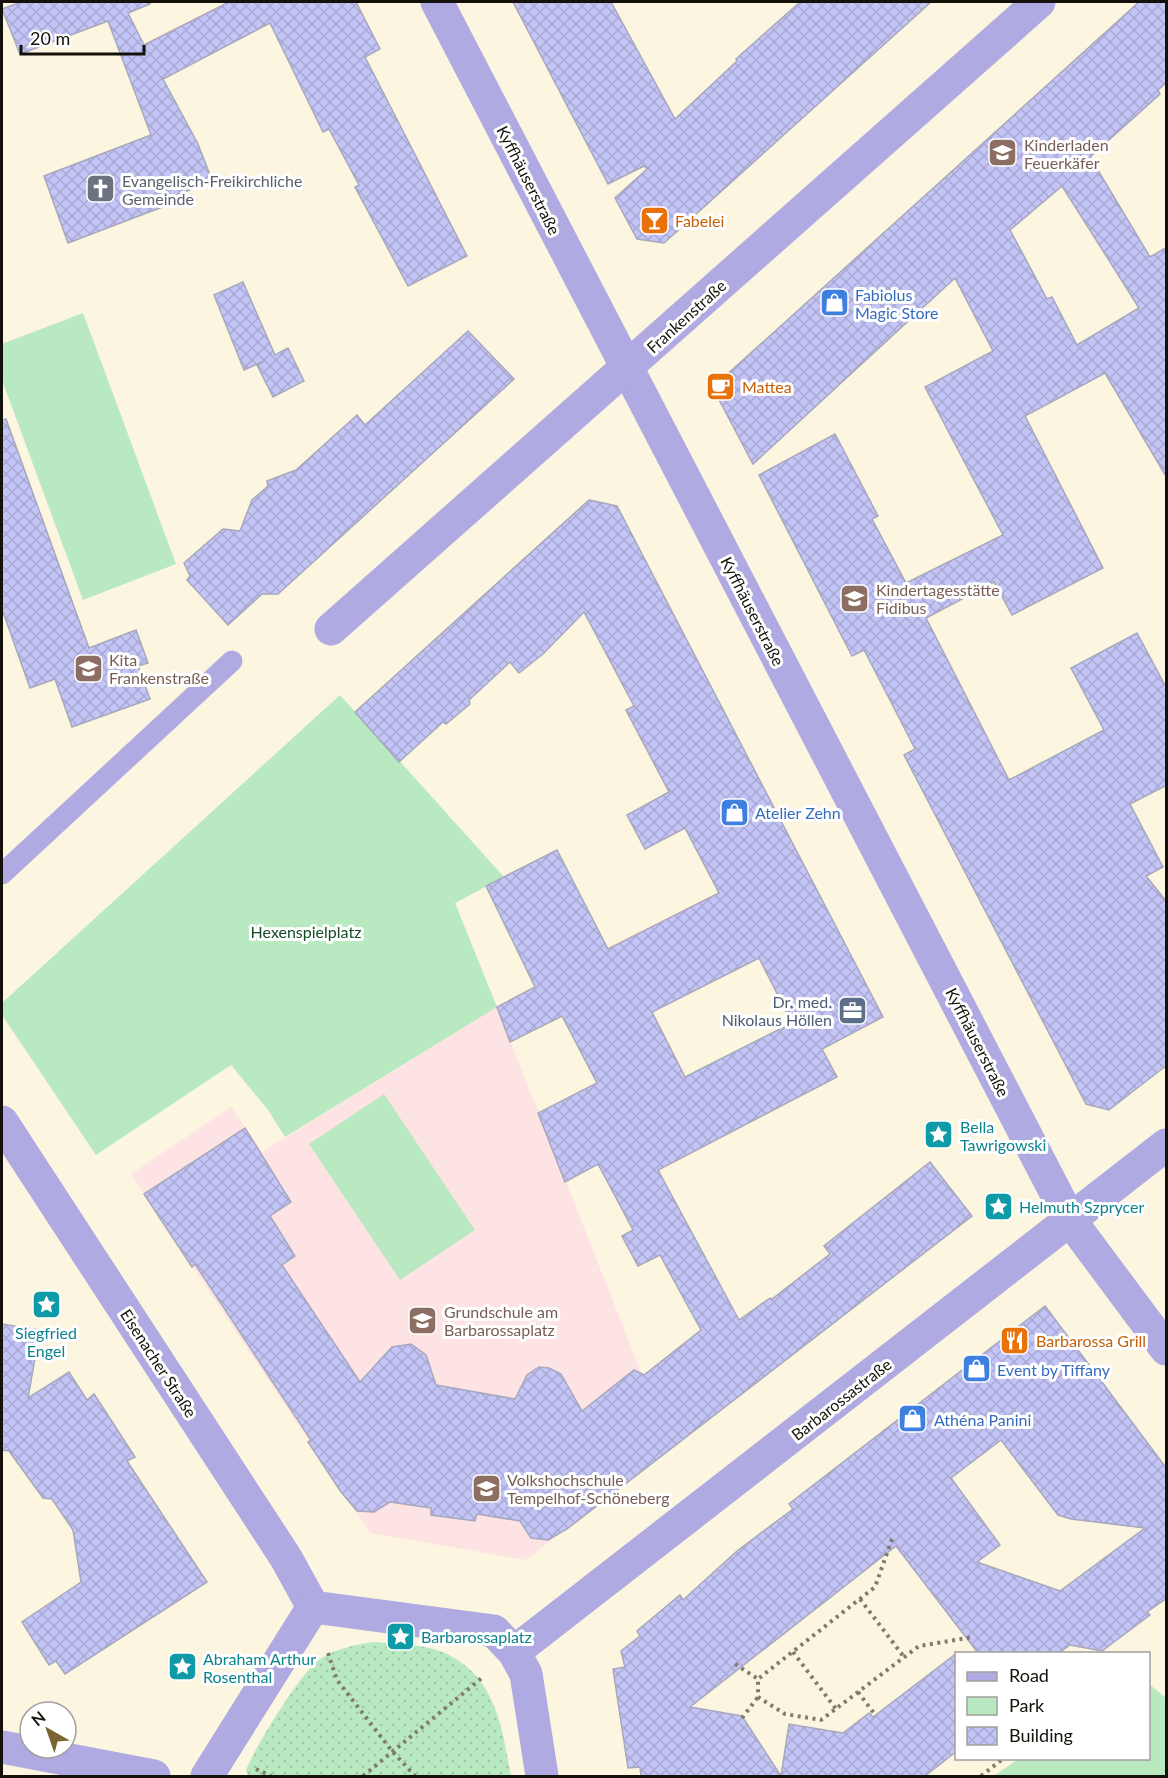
<svg xmlns="http://www.w3.org/2000/svg" width="1168" height="1778" font-family="Lato,sans-serif">
  <style>
    .education { fill: #fee3e4 }
    .grass { fill: url(#grass-dots) }
    .park { fill: #b9e9c1 }
    .building { fill: url(#building-cross-hatch); stroke: #a7a8bc; stroke-width: 1.5; fill-rule: evenodd }
    .lines { fill: none; stroke-linecap: round; stroke-linejoin: round }
    .path { stroke: #807b6d; stroke-width: 4; stroke-dasharray: 3 4.5; stroke-linecap: butt }
    .lane { stroke: #afaae2; stroke-width: 21 }
    .street { stroke: #afaae2; stroke-width: 33 }
    .labels { text-anchor: middle; dominant-baseline: central; stroke-width: 6; stroke-linejoin: round; paint-order: stroke }
    .education-label { font-size: 16px; fill: #785e54; stroke: #fff; text-anchor: start }
    .worship-label { font-size: 16px; fill: #5b616d; stroke: #fff; text-anchor: start }
    .street-label { font-size: 16px; fill: #14110a; stroke: #fff }
    .food-label { font-size: 16px; fill: #c56008; stroke: #fff; text-anchor: start }
    .shop-label { font-size: 16px; fill: #366cbe; stroke: #fff; text-anchor: start }
    .park-label { font-size: 16px; fill: #154c25; stroke: #fff }
    .service-label { font-size: 16px; fill: #4e5e75; stroke: #fff; text-anchor: end }
    .culture-label { font-size: 16px; fill: #0d838f; stroke: #fff; text-anchor: start }
  </style>
  <defs>
    <pattern id="grass-dots" width="8" height="8" patternUnits="userSpaceOnUse" patternTransform="scale(1.5)"><rect width="8" height="8" fill="#b9e9c1"/><path d="M2 2h.1M6 6h.1" fill="none" stroke="#9ec7a4" stroke-width="1.8" stroke-linecap="round"/></pattern>
    <pattern id="building-cross-hatch" width="8" height="8" patternUnits="userSpaceOnUse" patternTransform="scale(1.5)"><rect width="8" height="8" fill="#c4c5f7"/><path d="M0 0l8 8M0 8l8-8" fill="none" stroke="#a8a8d2"/></pattern>
  </defs>
  <rect width="100%" height="100%" fill="#fcf5df"/>
  <!-- education -->
  <polygon class="education" points="497,1007 671,1448 526,1560 370,1533 131,1174 231,1107 262,1152"/>
  <!-- grass -->
  <path class="grass" d="M377 1642C399 1645 429 1644 449 1655 497 1680 502 1729 511 1776H248L246 1770C256 1746 300 1673 320 1659 336 1649 358 1643 377 1642Z"/>
  <!-- park -->
  <g class="park">
    <polygon points="83,313 176,564 83,600 2,380 2,344"/>
    <polygon points="340,695 504,877 455,903 497,1007 285,1137 268,1110 231,1065 96,1155 2,1015 2,1003"/>
    <polygon points="384,1094 475,1230 400,1280 309,1144"/>
    <polygon points="1149,1684 1166,1698 1166,1776 994,1776 1018,1759 1148,1758"/>
  </g>
  <!-- building -->
  <g class="building">
    <polygon points="21,2 150,2 150,4 128,13 144,45 229,2 356,2 380,49 365,57 467,256 408,286 355,187 359,185 329,129 323,132 270,23 163,79 198,144 212,180 176,196 178,201 68,243 44,176 151,135 108,21 20,54 2,9"/>
    <polygon points="513,2 611,2 675,119 737,61 736,59 800,2 931,2 664,243 637,239 615,198 647,169 644,166 608,184"/>
    <path d="M1139 2H1167V82L1158 90 1160 94 1090 157 1150 257 1167 247V478L1105 373 1025 416 1103 568 1012 615 994 582 926 618 1009 780 1104 730 1071 668 1137 633 1167 689V785L1130 804 1163 867 1146 876 1167 902V1065L1109 1110 1086 1104 904 755 915 749 893 706 864 650 852 656 759 475 835 434 878 516 872 519 906 583 1003 535 925 387 993 351 955 278 753 464 717 396 721 380ZM1062 186 1139 308 1077 345 1052 297 1047 299 1010 230Z"/>
    <polygon points="243,282 275,355 288,348 304,381 273,397 257,365 264,361 244,370 214,295"/>
    <polygon points="468,331 514,379 278,594 262,594 228,625 187,580 190,576 184,563 223,529 240,531 252,500 268,486 267,481 296,470 357,415 365,425"/>
    <polygon points="6,419 89,648 136,630 148,663 138,666 150,699 72,727 55,679 30,688 2,609 2,420"/>
    <path d="M589 500 617 506 883 1017 822 1049 837 1077 658 1170 739 1320 770 1298 772 1299 830 1254 824 1246 930 1162 972 1216 567 1529 548 1540 531 1538 520 1521 477 1514 475 1521 431 1515V1508L390 1502 374 1512 357 1511 341 1492 308 1442 311 1440 195 1264 192 1267 144 1194 245 1128 291 1202 270 1216 295 1256 282 1265 360 1382 392 1347 411 1344 426 1355 436 1385 515 1399 527 1375 539 1367 549 1368 561 1374 582 1411 634 1370 644 1375 701 1330 660 1255 638 1266 622 1236 633 1230 598 1164 565 1182 538 1113 597 1083 562 1016 510 1042 497 1007 535 987 486 886 557 850 608 949 719 893 685 828 645 849 627 815 669 792 626 710 634 706 584 612 543 654 519 673 510 662 469 700 470 704 446 724 443 722 399 762 355 712ZM759 958 792 1023 685 1077 652 1012Z"/>
    <path d="M1045 1306 1167 1469V1598L1147 1612 1150 1615 1102 1651 1070 1645 1059 1653H978L896 1546 690 1707 742 1716 781 1776 789 1724 843 1733 869 1713 873 1717 957 1653V1751L925 1776H641L640 1767 628 1768 613 1669 625 1667 621 1651 640 1636 637 1631 680 1595 683 1600 737 1551 793 1509 789 1504ZM1001 1440 1058 1515 1071 1519 1145 1528 1060 1591 977 1562 1000 1545 951 1478Z"/>
    <polygon points="2,1324 40,1330 28,1398 69,1372 87,1400 94,1394 135,1457 127,1461 207,1582 65,1674 56,1661 49,1665 22,1622 81,1582 73,1530 52,1499 43,1498 9,1451 2,1450"/>
  </g>
  <g class="lines">
    <!-- path -->
    <g class="path">
      <polyline points="892,1539 875,1587 758,1679 758,1697 785,1714 821,1720 919,1646 973,1637"/>
      <polyline points="860,1599 904,1657"/>
      <polyline points="793,1652 836,1709"/>
      <polyline points="328,1653 337,1680 392,1751 415,1776"/>
      <polyline points="735,1664 758,1679"/>
      <polyline points="858,1692 876,1716"/>
      <polyline points="742,1718 758,1697"/>
      <polyline points="256,1769 271,1776"/>
      <polyline points="363,1776 483,1677"/>
      <polyline points="981,1776 1004,1758"/>
    </g>
    <!-- lane -->
    <polyline class="lane" points="2,874 232,661"/>
    <!-- street -->
    <g class="street">
      <polyline points="437,2 1070,1220 1166,1349"/>
      <polyline points="331,629 1039,2"/>
      <polyline points="2,1122 286,1558 313,1607"/>
      <polyline points="313,1607 494,1631 514,1652 526,1674 542,1776"/>
      <polyline points="514,1652 1166,1145"/>
      <polyline points="2,1747 154,1776"/>
      <polyline points="207,1776 313,1607"/>
    </g>
  </g>
  <!-- icons -->
  <defs>
    <symbol id="school-square" viewBox="-11 -11 22 22"><rect x="-9" y="-9" width="18" height="18" rx="4" fill="#8d6e63" stroke="#fff"/><path d="M0-5L7-2L0 1L-7-2ZM-4 1L0 2.5L4 1V4Q0 6-4 4Z" fill="#fff"/></symbol>
    <symbol id="church-square" viewBox="-11 -11 22 22"><rect x="-9" y="-9" width="18" height="18" rx="4" fill="#6b7280" stroke="#fff"/><path d="M-1.2-6h2.4v3.5h3.3v2.4h-3.3V6h-2.4V-.1h-3.3v-2.4h3.3Z" fill="#fff"/></symbol>
    <symbol id="bar-square" viewBox="-11 -11 22 22"><rect x="-9" y="-9" width="18" height="18" rx="4" fill="#e8710a" stroke="#fff"/><path d="M-6-5H6L.8 .8V4.5H3.5V6h-7V4.5H-.8V.8Z" fill="#fff"/></symbol>
    <symbol id="shop-square" viewBox="-11 -11 22 22"><rect x="-9" y="-9" width="18" height="18" rx="4" fill="#3f7fe0" stroke="#fff"/><path d="M-5-2.5h2.3a2.7 3.5 0 0 1 5.4 0H5L5.5 6h-11ZM-1.5-2.5h3a1.5 2.3 0 0 0-3 0Z" fill="#fff"/></symbol>
    <symbol id="cafe-square" viewBox="-11 -11 22 22"><rect x="-9" y="-9" width="18" height="18" rx="4" fill="#e8710a" stroke="#fff"/><path d="M-5.5-4.5H6V0H3Q3 3.5 0 3.5H-2.5Q-5.5 3.5-5.5 0ZM3-3.2v2h1.7v-2ZM-6 4.5H4V6H-6Z" fill="#fff"/></symbol>
    <symbol id="office-square" viewBox="-11 -11 22 22"><rect x="-9" y="-9" width="18" height="18" rx="4" fill="#5c6f8a" stroke="#fff"/><path d="M-6-3h4V-5.5h4V-3h4V5H-6ZM-1-4.5V-3h2v-1.5ZM-6 0V1H6V0Z" fill="#fff"/></symbol>
    <symbol id="sight-square" viewBox="-11 -11 22 22"><rect x="-9" y="-9" width="18" height="18" rx="4" fill="#0f9aa8" stroke="#fff"/><path d="M0-6L1.8-2.2L6-1.7L2.9 1.2L3.7 5.4L0 3.3L-3.7 5.4L-2.9 1.2L-6-1.7L-1.8-2.2Z" fill="#fff"/></symbol>
    <symbol id="restaurant-square" viewBox="-11 -11 22 22"><rect x="-9" y="-9" width="18" height="18" rx="4" fill="#e8710a" stroke="#fff"/><path d="M-5-6h1v4h1v-4h1v4h1v-4h1v5L-1.5 .5V6h-2V.5L-5-1ZM5-6V6H3V1.5H1.5Q1.5-4 5-6Z" fill="#fff"/></symbol>
    <symbol id="university-square" viewBox="-11 -11 22 22"><rect x="-9" y="-9" width="18" height="18" rx="4" fill="#8d6e63" stroke="#fff"/><path d="M0-5L7-2L0 1L-7-2ZM-4 1L0 2.5L4 1V4Q0 6-4 4Z" fill="#fff"/></symbol>
  </defs>
  <g fill-rule="evenodd">
    <use href="#school-square" x="986" y="136" width="33" height="33"/>
    <use href="#church-square" x="84" y="172" width="33" height="33"/>
    <use href="#bar-square" x="638" y="204" width="33" height="33"/>
    <use href="#shop-square" x="818" y="286" width="33" height="33"/>
    <use href="#cafe-square" x="704" y="370" width="33" height="33"/>
    <use href="#school-square" x="838" y="582" width="33" height="33"/>
    <use href="#school-square" x="72" y="652" width="33" height="33"/>
    <use href="#shop-square" x="718" y="796" width="33" height="33"/>
    <use href="#office-square" x="836" y="994" width="33" height="33"/>
    <use href="#sight-square" x="922" y="1118" width="33" height="33"/>
    <use href="#sight-square" x="982" y="1190" width="33" height="33"/>
    <use href="#sight-square" x="30" y="1288" width="33" height="33"/>
    <use href="#school-square" x="406" y="1304" width="33" height="33"/>
    <use href="#restaurant-square" x="998" y="1324" width="33" height="33"/>
    <use href="#shop-square" x="960" y="1352" width="33" height="33"/>
    <use href="#shop-square" x="896" y="1402" width="33" height="33"/>
    <use href="#university-square" x="470" y="1472" width="33" height="33"/>
    <use href="#sight-square" x="384" y="1620" width="33" height="33"/>
    <use href="#sight-square" x="166" y="1650" width="33" height="33"/>
  </g>
  <g class="labels">
    <!-- education labels -->
    <g class="education-label">
      <text x="1024" y="144">Kinderladen<tspan x="1024" dy="18">Feuerkäfer</tspan></text>
      <text x="876" y="589">Kindertagesstätte<tspan x="876" dy="18">Fidibus</tspan></text>
      <text x="109" y="659">Kita<tspan x="109" dy="18">Frankenstraße</tspan></text>
      <text x="444" y="1311">Grundschule am<tspan x="444" dy="18">Barbarossaplatz</tspan></text>
      <text x="507" y="1479">Volkshochschule<tspan x="507" dy="18">Tempelhof-Schöneberg</tspan></text>
    </g>
    <!-- worship labels -->
    <g class="worship-label">
      <text x="122" y="180">Evangelisch-Freikirchliche<tspan x="122" dy="18">Gemeinde</tspan></text>
    </g>
    <!-- street labels -->
    <g class="street-label">
      <text transform="translate(529 180) rotate(63)">Kyffhäuserstraße</text>
      <text transform="translate(686 316) rotate(-42)">Frankenstraße</text>
      <text transform="translate(753 611) rotate(63)">Kyffhäuserstraße</text>
      <text transform="translate(978 1042) rotate(63)">Kyffhäuserstraße</text>
      <text transform="translate(159 1363) rotate(57)">Eisenacher Straße</text>
      <text transform="translate(841 1399) rotate(-38)">Barbarossastraße</text>
    </g>
    <!-- food labels -->
    <g class="food-label">
      <text x="675" y="220">Fabelei</text>
      <text x="742" y="386">Mattea</text>
      <text x="1036" y="1340">Barbarossa Grill</text>
    </g>
    <!-- shop labels -->
    <g class="shop-label">
      <text x="855" y="294">Fabiolus<tspan x="855" dy="18">Magic Store</tspan></text>
      <text x="755" y="812">Atelier Zehn</text>
      <text x="997" y="1369">Event by Tiffany</text>
      <text x="934" y="1419">Athéna Panini</text>
    </g>
    <!-- park labels -->
    <g class="park-label">
      <text x="306" y="931">Hexenspielplatz</text>
    </g>
    <!-- service labels -->
    <g class="service-label">
      <text x="832" y="1001">Dr. med.<tspan x="832" dy="18">Nikolaus Höllen</tspan></text>
    </g>
    <!-- culture labels -->
    <g class="culture-label">
      <text x="960" y="1126">Bella<tspan x="960" dy="18">Tawrigowski</tspan></text>
      <text x="1019" y="1206">Helmuth Szprycer</text>
      <text x="46" y="1332" text-anchor="middle">Siegfried<tspan x="46" dy="18">Engel</tspan></text>
      <text x="421" y="1636">Barbarossaplatz</text>
      <text x="203" y="1658">Abraham Arthur<tspan x="203" dy="18">Rosenthal</tspan></text>
    </g>
  </g>
  <!-- border -->
  <rect width="1168" height="1778" fill="none" stroke="#14110a" stroke-width="6"/>
  <!-- legend -->
  <rect x="955" y="1652" width="195" height="108" fill="#ffffff" stroke="#a1a09d" stroke-width="1.5"/>
  <rect x="967" y="1672" width="30" height="9" fill="#afaae2" stroke="#a1a09d" stroke-width="1.5"/>
  <text x="1009" y="1682" font-size="18" fill="#14110a">Road</text>
  <rect x="967" y="1697" width="30" height="18" fill="#b9e9c1" stroke="#a1a09d" stroke-width="1.5"/>
  <text x="1009" y="1712" font-size="18" fill="#14110a">Park</text>
  <rect x="967" y="1727" width="30" height="18" fill="url(#building-cross-hatch)" stroke="#a1a09d" stroke-width="1.5"/>
  <text x="1009" y="1742" font-size="18" fill="#14110a">Building</text>
  <!-- north arrow -->
  <g transform="translate(48 1730) rotate(320)"><circle r="28" fill="#ffffff" stroke="#a1a09d" stroke-width="1.5"/>
  <path d="M0-4.5L10 22L0 15L-10 22Z" fill="#7a6434"/>
  <text y="-9" font-size="16" font-weight="bold" text-anchor="middle" fill="#14110a">N</text>
  </g>
  <!-- scale -->
  <path d="M21 45v9h123v-9" fill="none" stroke="#14110a" stroke-width="3"/>
  <text x="30" y="45" font-size="18" fill="#14110a" stroke="#ffffff" stroke-width="4.5" paint-order="stroke">20 m</text>
</svg>
